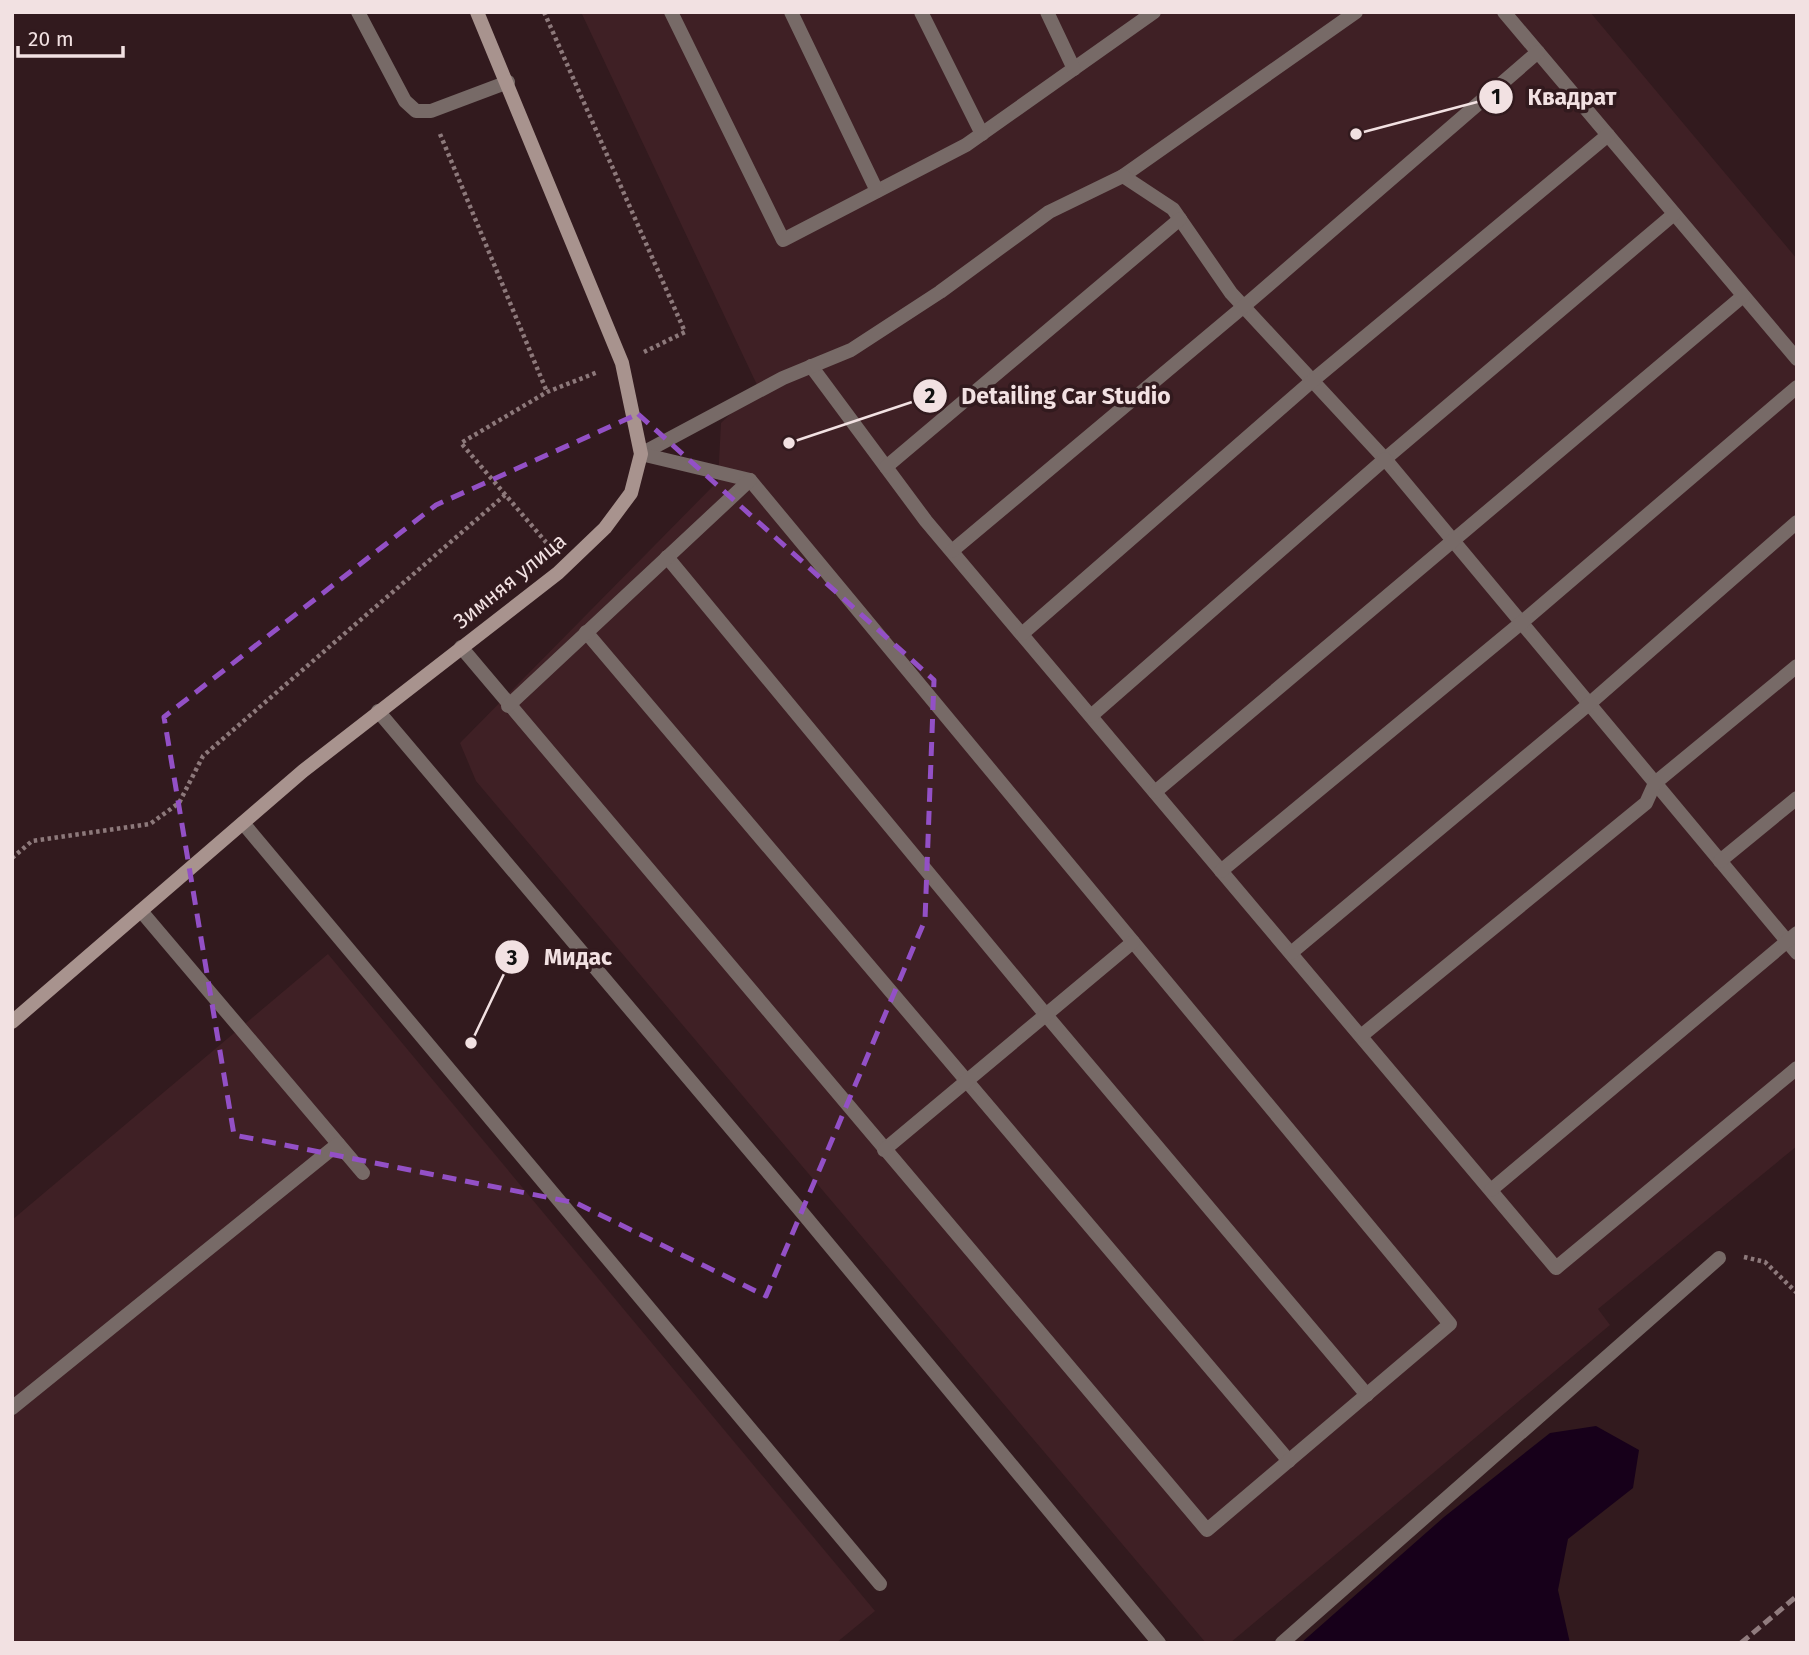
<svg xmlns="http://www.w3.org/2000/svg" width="1809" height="1655" font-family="'Fira Sans',sans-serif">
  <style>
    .built { fill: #3f2025 }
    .water { fill: #17001a }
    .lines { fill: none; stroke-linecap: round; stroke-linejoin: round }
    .path { stroke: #8d797b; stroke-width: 4.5; stroke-dasharray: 3.5 3.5; stroke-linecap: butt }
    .lane { stroke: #776a67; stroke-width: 14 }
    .secondary { stroke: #a8938e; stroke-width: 14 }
    .rail { stroke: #907c7e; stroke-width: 5; stroke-dasharray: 10 5; stroke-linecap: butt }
    .marked { fill: none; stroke: #9350c6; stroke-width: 5; stroke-dasharray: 14 9; stroke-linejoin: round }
    .labels { text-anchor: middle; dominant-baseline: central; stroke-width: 7; stroke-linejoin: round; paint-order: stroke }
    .street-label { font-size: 21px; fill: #f2e1e2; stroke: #321a1e }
    .leader { fill: none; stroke: #f2e1e2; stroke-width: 2.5 }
    .callout-dot { fill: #f2e1e2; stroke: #321a1e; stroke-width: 2.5 }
    .mark-label { font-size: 21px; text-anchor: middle; font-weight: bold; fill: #111 }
    .callout-label { font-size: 23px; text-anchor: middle; font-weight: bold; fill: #f2e1e2; stroke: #321a1e; stroke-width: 7; stroke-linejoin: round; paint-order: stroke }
  </style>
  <rect width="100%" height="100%" fill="#321a1e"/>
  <!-- built -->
  <g class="built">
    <polygon points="581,12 1590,12 1797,259 1797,1146 1598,1309 1610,1325 1230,1643 1206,1643 476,781 460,743 718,481 721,423 758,387"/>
    <polygon points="328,954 875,1611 836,1643 12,1643 12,1220"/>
  </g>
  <!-- water -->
  <polygon class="water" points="1596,1426 1639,1450 1633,1488 1568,1539 1558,1590 1570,1643 1301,1643 1444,1517 1550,1433"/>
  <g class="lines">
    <!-- path -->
    <g class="path">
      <polyline points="544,12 685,332 644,352"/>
      <polyline points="440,134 547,392"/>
      <polyline points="551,548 461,443 547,392 598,372"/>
      <polyline points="12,858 32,841 150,824 179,803 203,756 505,495"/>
      <polyline points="1744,1257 1765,1262 1797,1293"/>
    </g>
    <!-- lane -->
    <g class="lane">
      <polyline points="358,12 405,101 416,111 431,111 508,82"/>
      <polyline points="671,12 783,240 966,145 1154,12"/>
      <polyline points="791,12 877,191"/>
      <polyline points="921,12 982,134"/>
      <polyline points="1047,12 1074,69"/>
      <polyline points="1504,12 1797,359"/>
      <polyline points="1123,176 1356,12"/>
      <polyline points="811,366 926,521 1556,1268 1797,1068"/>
      <polyline points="641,454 783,378 851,350 940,292 1049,212 1123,176 1173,209 1231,293 1385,459 1674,214"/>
      <polyline points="886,467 1180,219"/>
      <polyline points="952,551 1243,307 1538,52"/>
      <polyline points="667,557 1046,1015 1367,1395"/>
      <polyline points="586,632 1289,1461"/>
      <polyline points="1022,634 1312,381 1608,135"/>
      <polyline points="461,647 1207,1530 1450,1324 750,480 641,454"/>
      <polyline points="508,706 750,480"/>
      <polyline points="378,711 805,1216 1159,1643"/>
      <polyline points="1091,716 1385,459 1797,953"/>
      <polyline points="1155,792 1743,296"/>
      <polyline points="243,823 880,1584"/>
      <polyline points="1720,861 1797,798"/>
      <polyline points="1221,871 1521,623 1797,387"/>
      <polyline points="141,911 363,1173"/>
      <polyline points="1291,953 1589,704 1797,522"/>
      <polyline points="1361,1036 1646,803 1655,783 1797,666"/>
      <polyline points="884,1150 1133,942"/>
      <polyline points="1491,1190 1797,933"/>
      <polyline points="12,1408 338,1144"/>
      <polyline points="1282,1643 1719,1258"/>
    </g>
    <!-- secondary -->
    <polyline class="secondary" points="12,1022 303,771 558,573 605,528 631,493 641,454 622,363 477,12"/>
    <!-- rail -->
    <polyline class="rail" points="1741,1643 1797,1596"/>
  </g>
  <!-- marked area -->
  <path class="marked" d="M638 414 934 680 925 920 766 1296 576 1203 234 1135 164 717 436 505Z"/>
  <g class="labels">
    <!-- street labels -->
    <g class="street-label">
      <text transform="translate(510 581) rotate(-39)">Зимняя улица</text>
    </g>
  </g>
  <!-- callouts -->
  <path class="leader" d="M1356 134L1496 97M789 443L930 396M471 1043L512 957"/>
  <g class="callout-dot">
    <circle cx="1356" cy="134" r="7"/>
    <circle cx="789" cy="443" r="7"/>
    <circle cx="471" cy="1043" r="7"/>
    <circle cx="1496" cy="97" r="18"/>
    <circle cx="930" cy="396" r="18"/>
    <circle cx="512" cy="957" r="18"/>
  </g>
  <g class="mark-label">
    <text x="1496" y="104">1</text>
    <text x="930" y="403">2</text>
    <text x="512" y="965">3</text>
  </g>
  <g class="callout-label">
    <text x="1572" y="105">Квадрат</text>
    <text x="1066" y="404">Detailing Car Studio</text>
    <text x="578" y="965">Мидас</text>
  </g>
  <!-- border -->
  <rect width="1809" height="1655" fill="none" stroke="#f2e1e2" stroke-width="28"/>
  <!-- scale -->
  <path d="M18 46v10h105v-10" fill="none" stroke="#f2e1e2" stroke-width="3.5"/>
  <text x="28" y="46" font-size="21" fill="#f2e1e2" stroke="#321a1e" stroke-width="5" paint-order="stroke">20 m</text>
</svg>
